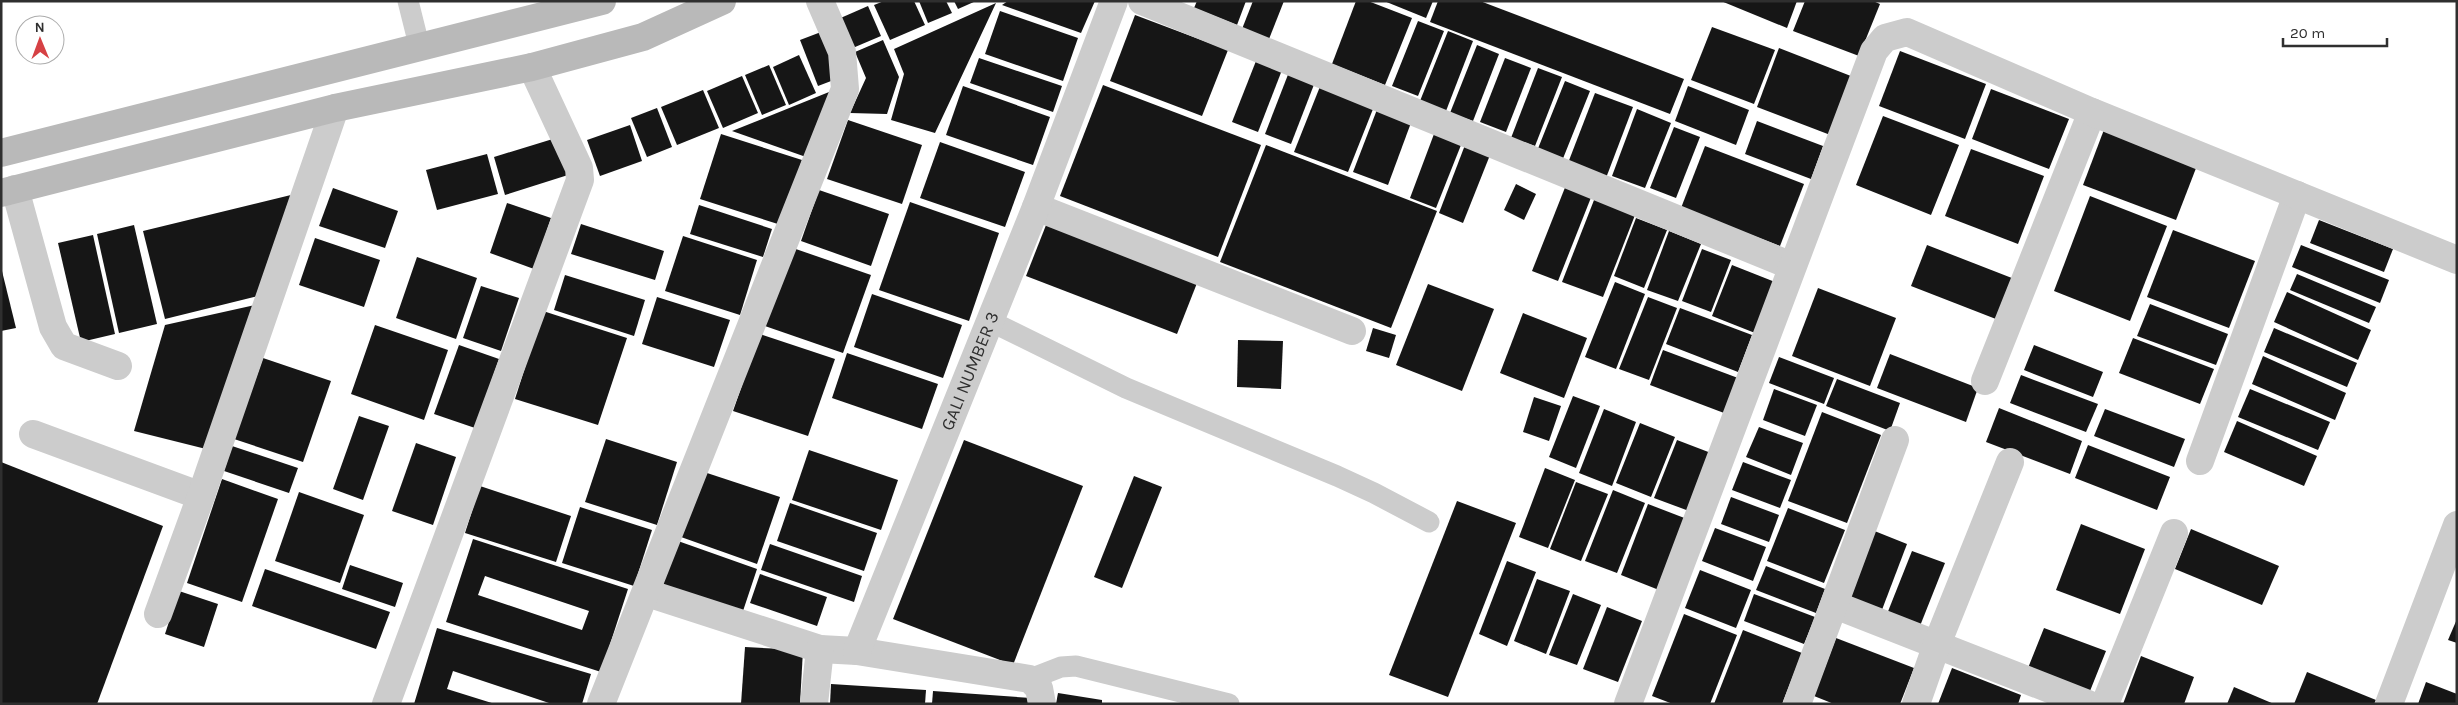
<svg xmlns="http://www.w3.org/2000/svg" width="2458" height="705" font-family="Karla,sans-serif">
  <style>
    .building { fill: #161616; fill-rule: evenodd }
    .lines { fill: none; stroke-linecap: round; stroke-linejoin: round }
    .lane { stroke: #ccc; stroke-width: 21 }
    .street { stroke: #ccc; stroke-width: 28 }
    .secondary { stroke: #b9b9b9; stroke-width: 28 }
    .labels { text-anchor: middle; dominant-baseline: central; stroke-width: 5; stroke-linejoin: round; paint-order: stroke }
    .street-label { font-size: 18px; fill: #2f2f2f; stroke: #fff }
  </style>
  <rect width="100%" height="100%" fill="#fff"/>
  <!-- building -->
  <g class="building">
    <polygon points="884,1 914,1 925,25 890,40 874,5"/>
    <polygon points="919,1 946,1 952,13 928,23"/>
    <polygon points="954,1 976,1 958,9"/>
    <polygon points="1008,1 1095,1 1081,33 1002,5"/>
    <polygon points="1197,1 1246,1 1237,25 1194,8"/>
    <polygon points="1253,1 1284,1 1269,39 1242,29"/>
    <polygon points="1356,1 1368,1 1412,18 1385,85 1332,64"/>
    <polygon points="1384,1 1433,1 1426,18"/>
    <polygon points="1438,1 1480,1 1684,79 1670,114 1430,22"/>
    <polygon points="1721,1 1797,1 1787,28"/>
    <polygon points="1805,1 1873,1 1880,4 1859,56 1793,31"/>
    <polygon points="996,3 935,133 891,120 904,74 894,49"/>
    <polygon points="868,6 881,36 848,50 836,20"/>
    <polygon points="1000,11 1078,38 1063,81 985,54"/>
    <polygon points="1135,15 1228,50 1202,116 1110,81"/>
    <polygon points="1418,21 1444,31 1418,96 1392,86"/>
    <polygon points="1712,27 1775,50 1754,104 1691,80"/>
    <polygon points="1448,31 1473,41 1446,111 1420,101"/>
    <polygon points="821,32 839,78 818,86 800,40"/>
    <polygon points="883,40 899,77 887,114 850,113 866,78 855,52"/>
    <polygon points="1477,45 1499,54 1473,121 1450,113"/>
    <polygon points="1779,48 1856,78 1833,136 1757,107"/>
    <polygon points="1900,51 1986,84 1965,139 1879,106"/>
    <polygon points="799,55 816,93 789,105 773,67"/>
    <polygon points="979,58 1062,86 1053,112 970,83"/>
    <polygon points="1505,58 1531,68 1506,132 1480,122"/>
    <polygon points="1256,61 1282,70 1258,132 1232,122"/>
    <polygon points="769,65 786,105 762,115 745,75"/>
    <polygon points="1538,68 1562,77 1535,146 1511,138"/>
    <polygon points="1289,72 1315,82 1291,144 1265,134"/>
    <polygon points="742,76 758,113 723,128 707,91"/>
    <polygon points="1565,81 1590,91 1562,161 1537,151"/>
    <polygon points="1321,84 1375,104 1348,172 1294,152"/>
    <polygon points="1103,85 1261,145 1218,257 1060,196"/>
    <polygon points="963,86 1050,117 1033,165 946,135"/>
    <polygon points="1688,86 1749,110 1736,145 1675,121"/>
    <polygon points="1991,89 2069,119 2049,169 1972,139"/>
    <polygon points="703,90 719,128 677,145 661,107"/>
    <polygon points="834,90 806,157 732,131"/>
    <polygon points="1595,93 1633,107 1606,178 1568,163"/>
    <polygon points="1378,107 1412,120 1388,185 1353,172"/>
    <polygon points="657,108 672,147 647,157 631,118"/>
    <polygon points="1637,109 1671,123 1645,188 1612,176"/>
    <polygon points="1883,116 1959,145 1931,215 1856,185"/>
    <polygon points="848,120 922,145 902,204 827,179"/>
    <polygon points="1757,121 1823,146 1811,179 1745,154"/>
    <polygon points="630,125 642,161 600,176 587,140"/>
    <polygon points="1674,127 1700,137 1676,198 1650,188"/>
    <polygon points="2105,127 2198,163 2176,220 2083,185"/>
    <polygon points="721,134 802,160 781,225 700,199"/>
    <polygon points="1434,134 1461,145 1436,208 1410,198"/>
    <polygon points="556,138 568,175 505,195 494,157"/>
    <polygon points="940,142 1025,172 1005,227 920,198"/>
    <polygon points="1266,145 1437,211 1391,328 1220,262"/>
    <polygon points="1465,145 1490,155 1463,223 1439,213"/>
    <polygon points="1705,146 1804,184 1780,246 1681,208"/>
    <polygon points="1971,149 2044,176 2018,244 1945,216"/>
    <polygon points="487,154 498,194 437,210 426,170"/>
    <polygon points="1516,184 1536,194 1524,220 1504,210"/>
    <polygon points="1566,185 1592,195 1558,281 1532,271"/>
    <polygon points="333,188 398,211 385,248 319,226"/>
    <polygon points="819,190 889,214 871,266 801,241"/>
    <polygon points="295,194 262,295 165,319 143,231"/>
    <polygon points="1596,195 1637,210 1603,297 1562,282"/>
    <polygon points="2090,196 2167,226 2130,321 2054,291"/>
    <polygon points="910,202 999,233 969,321 879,290"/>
    <polygon points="507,203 551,218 534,269 490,253"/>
    <polygon points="699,205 772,229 763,257 690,234"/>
    <polygon points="1636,218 1667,230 1644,288 1614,276"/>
    <polygon points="1048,220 1199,278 1177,334 1026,276"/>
    <polygon points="2319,220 2393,249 2384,272 2310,243"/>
    <polygon points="581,224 664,251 655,280 571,254"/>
    <polygon points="134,225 157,324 119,333 97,234"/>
    <polygon points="2173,230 2255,261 2229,328 2147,297"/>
    <polygon points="1669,231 1701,244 1678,301 1647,290"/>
    <polygon points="93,235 115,334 81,342 58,243"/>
    <polygon points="683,236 757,260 740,315 665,291"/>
    <polygon points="315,238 380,260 364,307 299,285"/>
    <polygon points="1927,245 2017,280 2001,321 1911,286"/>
    <polygon points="2301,245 2389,280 2380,303 2292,267"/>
    <polygon points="790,247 871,275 843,353 762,325"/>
    <polygon points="1702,249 1731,260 1711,312 1682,301"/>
    <polygon points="417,257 477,278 456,339 396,318"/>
    <polygon points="1732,265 1775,282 1755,333 1712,316"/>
    <polygon points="1,267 16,328 1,331"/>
    <polygon points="2297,274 2376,307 2369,323 2290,290"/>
    <polygon points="565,275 645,300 634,336 554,310"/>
    <polygon points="1615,282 1645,294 1616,369 1585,357"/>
    <polygon points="1428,284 1494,309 1462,391 1396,365"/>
    <polygon points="481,286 519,298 501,351 463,338"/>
    <polygon points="1818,288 1896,318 1870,386 1792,356"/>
    <polygon points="2287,292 2371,330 2358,360 2274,322"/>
    <polygon points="872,294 962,325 943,378 854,347"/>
    <polygon points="657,297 730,320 714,367 642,344"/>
    <polygon points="1648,297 1677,308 1649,380 1619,369"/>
    <polygon points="2150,304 2228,334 2216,365 2137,336"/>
    <polygon points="255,305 206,449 134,431 165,325"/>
    <polygon points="1680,308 1752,335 1738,372 1666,344"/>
    <polygon points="543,311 627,338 598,425 515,399"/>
    <polygon points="1523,313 1587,338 1564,398 1500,373"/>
    <polygon points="375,325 448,350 424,420 351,394"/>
    <polygon points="1373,328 1396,335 1389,358 1366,351"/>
    <polygon points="2274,328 2357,363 2347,387 2264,352"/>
    <polygon points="760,334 835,359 808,436 733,411"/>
    <polygon points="2133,338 2214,369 2200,404 2119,373"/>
    <polygon points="1238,340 1283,341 1281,389 1237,387"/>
    <polygon points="459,345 499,359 475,428 434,414"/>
    <polygon points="2034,345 2103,372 2093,397 2024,370"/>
    <polygon points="1663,350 1738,378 1724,413 1650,385"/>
    <polygon points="847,353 938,384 922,429 832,398"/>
    <polygon points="1890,354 1978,388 1966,422 1877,388"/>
    <polygon points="2263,356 2346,393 2335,420 2252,384"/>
    <polygon points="1779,357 1834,378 1824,404 1769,383"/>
    <polygon points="263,358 331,381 303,462 234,439"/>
    <polygon points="2021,375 2098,404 2086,432 2010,403"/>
    <polygon points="1837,379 1900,403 1890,431 1826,406"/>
    <polygon points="1774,389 1817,405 1805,436 1763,420"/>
    <polygon points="2250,389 2330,422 2318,450 2238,417"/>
    <polygon points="1573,396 1600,406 1576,468 1549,457"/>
    <polygon points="1534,397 1561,406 1549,441 1523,432"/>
    <polygon points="1999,408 2082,441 2070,474 1986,442"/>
    <polygon points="1604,409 1636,422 1612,486 1579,473"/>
    <polygon points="2105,409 2185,439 2174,467 2094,436"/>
    <polygon points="1822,412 1881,435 1847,523 1788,501"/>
    <polygon points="359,416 389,426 363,500 333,489"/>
    <polygon points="2237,421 2317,456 2304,486 2224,452"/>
    <polygon points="1640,423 1675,437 1651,497 1616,483"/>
    <polygon points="1759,427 1803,443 1791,475 1746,457"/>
    <polygon points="606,439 677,462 657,525 585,502"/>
    <polygon points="964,440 1083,486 1013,665 893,619"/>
    <polygon points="1677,440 1711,453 1689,511 1654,498"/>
    <polygon points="416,443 456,457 433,525 392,511"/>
    <polygon points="2088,445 2170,477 2157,510 2075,478"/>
    <polygon points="232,446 298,468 289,493 224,471"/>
    <polygon points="809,450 898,480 881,530 792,500"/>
    <polygon points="1,462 163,526 97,704 1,704"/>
    <polygon points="1743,462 1791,480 1780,508 1732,490"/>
    <polygon points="1545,468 1575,480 1548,548 1519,537"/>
    <polygon points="704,472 780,497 757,564 681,537"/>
    <polygon points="1134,476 1162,487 1122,588 1094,577"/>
    <polygon points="222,479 278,499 242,602 187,583"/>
    <polygon points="1576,482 1608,494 1581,561 1550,549"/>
    <polygon points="480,486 571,516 556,562 465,533"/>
    <polygon points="1613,490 1645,503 1617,573 1585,561"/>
    <polygon points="299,492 364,515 340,583 275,561"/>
    <polygon points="1731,497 1779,515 1769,542 1721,524"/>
    <polygon points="1457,501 1516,523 1448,697 1389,675"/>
    <polygon points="790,503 877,533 864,571 777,541"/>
    <polygon points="1648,504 1687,519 1659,590 1621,575"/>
    <polygon points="580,507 652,530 634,586 562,563"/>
    <polygon points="1788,508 1845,530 1824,583 1767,561"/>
    <polygon points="2081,524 2145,549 2120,614 2056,590"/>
    <polygon points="1715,528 1766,547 1753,581 1702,561"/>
    <polygon points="2191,529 2279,566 2262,605 2175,569"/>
    <polygon points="1872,530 1907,544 1880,615 1845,601"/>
    <path d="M473 539 628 589 601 672 446 622ZM485 576 589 611 582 630 478 595Z"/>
    <polygon points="678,541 757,569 741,617 661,590"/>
    <polygon points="770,544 862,576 854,602 761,570"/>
    <polygon points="1912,551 1945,563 1918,631 1885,619"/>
    <polygon points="1507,561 1536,572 1507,646 1479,634"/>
    <polygon points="350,565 403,583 395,607 342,589"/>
    <polygon points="1766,566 1825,589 1816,613 1756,590"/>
    <polygon points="265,569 390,612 376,649 252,606"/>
    <polygon points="1700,570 1751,590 1736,628 1685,608"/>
    <polygon points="760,574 827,597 817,626 750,603"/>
    <polygon points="1537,579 1570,591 1546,654 1514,641"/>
    <polygon points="179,591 218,604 204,647 165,634"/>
    <polygon points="1573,594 1601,605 1577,665 1549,655"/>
    <polygon points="1754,594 1815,617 1804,644 1744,621"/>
    <polygon points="1607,607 1642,621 1618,682 1583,669"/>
    <polygon points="1684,614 1737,635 1710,704 1673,704 1652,696"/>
    <polygon points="2457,619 2457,643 2448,640"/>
    <polygon points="437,628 591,674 582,704 552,704 453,671 447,689 495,704 414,704"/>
    <polygon points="2044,628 2106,651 2090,691 2028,668"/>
    <polygon points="1743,630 1802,653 1782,704 1714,704"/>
    <polygon points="1836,638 1914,668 1900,704 1834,704 1814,696"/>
    <polygon points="745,647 803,650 800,704 741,704"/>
    <polygon points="2141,656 2194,677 2184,704 2123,704"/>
    <polygon points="1952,668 2021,695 2018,704 1938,704"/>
    <polygon points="2307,672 2376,700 2374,704 2294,704"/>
    <polygon points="2426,682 2457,694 2457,704 2418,704"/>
    <polygon points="831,684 926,690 925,704 830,704"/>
    <polygon points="2234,687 2274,704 2227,704"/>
    <polygon points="933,691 1031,698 1031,704 932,704"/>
    <polygon points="1058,693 1102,700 1102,704 1056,704"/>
  </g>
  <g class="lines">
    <!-- lane -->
    <g class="lane">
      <polyline points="408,1 420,49"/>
      <polyline points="990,321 1126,388 1337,476 1374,493 1429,522"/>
      <polyline points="1030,679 1061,667 1076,666 1229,704"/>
    </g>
    <!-- street -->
    <g class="street">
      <polyline points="1142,1 1792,266"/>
      <polyline points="15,189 53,327 64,346 118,366"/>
      <polyline points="1036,207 1352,331"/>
      <polyline points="1985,381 2092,112"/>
      <polyline points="33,434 201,496"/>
      <polyline points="2200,461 2297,195"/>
      <polyline points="647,593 820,649 857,651 1030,679 1039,688 1042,704"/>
      <polyline points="1835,605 2088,704"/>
      <polyline points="158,614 201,496 335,108"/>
      <path id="s1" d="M857 651 1036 207 1114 1"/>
      <polyline points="386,704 580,180 579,168 532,67"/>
      <polyline points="601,704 845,89 842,52 820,1"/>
      <polyline points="814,704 820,649"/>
      <polyline points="1628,704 1874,51 1885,38 1907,32 2092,112 2457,260"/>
      <polyline points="1797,704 1895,440"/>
      <polyline points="1916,704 1937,644 2010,462"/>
      <polyline points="2105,704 2174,533"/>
      <polyline points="2389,704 2457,525"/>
    </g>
    <!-- secondary -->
    <g class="secondary">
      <polyline points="1,153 602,1"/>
      <polyline points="1,193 335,108 532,67 643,37 722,1"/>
    </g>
  </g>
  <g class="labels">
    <!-- street labels -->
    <g class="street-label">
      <text stroke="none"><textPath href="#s1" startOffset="302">GALI NUMBER 3</textPath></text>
    </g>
  </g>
  <!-- border -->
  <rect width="2458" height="705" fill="none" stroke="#2f2f2f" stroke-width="5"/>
  <!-- north arrow -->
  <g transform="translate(40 40) rotate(359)"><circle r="24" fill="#ffffff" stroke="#acacac"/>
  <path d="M0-4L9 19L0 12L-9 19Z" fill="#d64144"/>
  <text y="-8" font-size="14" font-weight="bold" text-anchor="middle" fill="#2f2f2f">N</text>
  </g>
  <!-- scale -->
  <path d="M2283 38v8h104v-8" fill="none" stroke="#2f2f2f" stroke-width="2.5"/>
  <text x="2290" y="38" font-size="15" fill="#2f2f2f" stroke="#ffffff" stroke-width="4" paint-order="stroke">20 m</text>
</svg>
